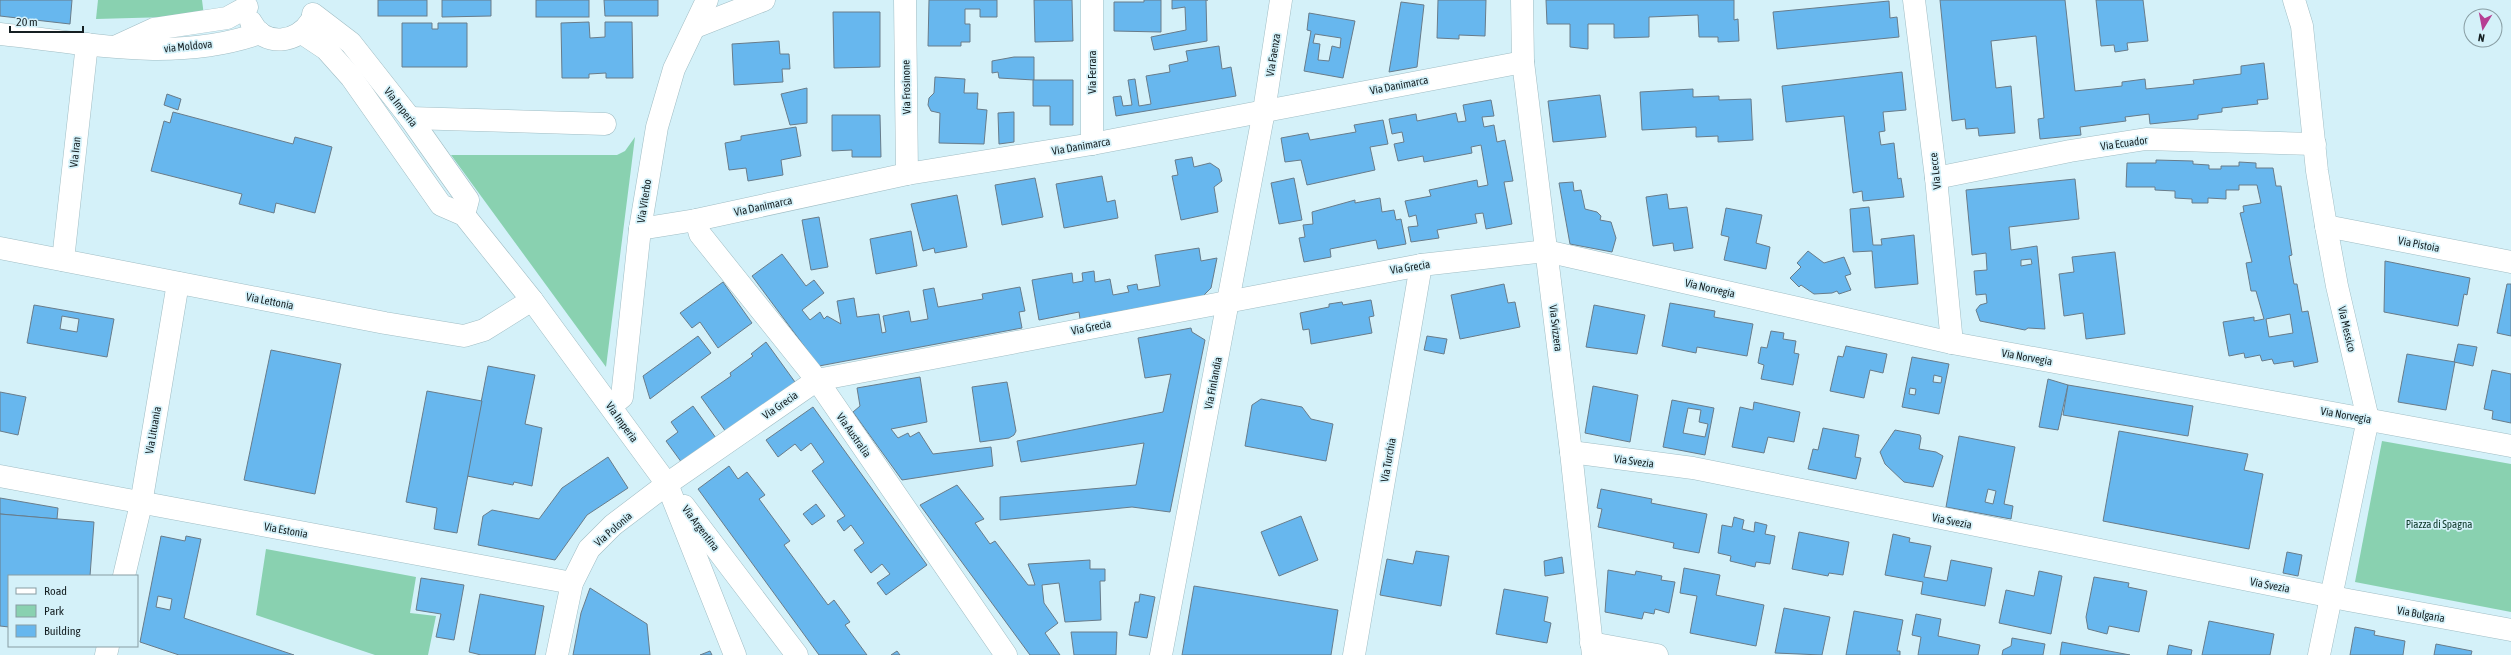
<svg xmlns="http://www.w3.org/2000/svg" width="2511" height="655" font-family="'Asap Condensed',sans-serif">
  <style>
    .green { fill: #89d1b0 }
    .building { fill: #67b7ee; stroke: #687c8a; fill-rule: evenodd }
    .lines { fill: none; stroke-linecap: round; stroke-linejoin: round }
    .minor-casing { stroke: #a0bdc4; stroke-width: 23 }
    .minor { stroke: #fff; stroke-width: 22 }
    .labels { text-anchor: middle; dominant-baseline: central; stroke-width: 3.5; stroke-linejoin: round; paint-order: stroke }
    .street-label { font-size: 11px; fill: #151f22; stroke: #d4f1f9 }
    .park-label { font-size: 11px; fill: #0d3929; stroke: #d4f1f9 }
  </style>
  <rect width="100%" height="100%" fill="#d4f1f9"/>
  <!-- green -->
  <g class="green">
    <polygon points="98,0 202,0 204,16 96,19"/>
    <polygon points="635,137 606,367 451,155 617,155 625,151"/>
    <polygon points="2382,441 2511,464 2511,612 2355,582"/>
    <polygon points="266,549 416,577 410,613 436,616 428,655 375,655 256,615"/>
  </g>
  <!-- building -->
  <g class="building">
    <polygon points="0,0 72,0 70,24 0,16"/>
    <rect x="378" y="0" width="49" height="16"/>
    <polygon points="442,0 491,0 491,16 442,17"/>
    <rect x="536" y="0" width="53" height="17"/>
    <polygon points="604,0 658,0 658,16 605,16"/>
    <polygon points="929,0 997,0 997,17 980,17 980,9 965,9 965,24 970,24 970,42 961,42 961,46 928,46"/>
    <polygon points="1034,0 1072,0 1073,41 1035,42"/>
    <polygon points="1144,0 1161,0 1161,32 1114,31 1114,2 1144,2"/>
    <polygon points="1172,0 1208,0 1206,0 1207,41 1154,50 1151,37 1186,30 1185,7 1172,9"/>
    <polygon points="1438,0 1486,0 1485,36 1459,35 1459,39 1437,38"/>
    <polygon points="1546,0 1734,0 1734,20 1738,19 1739,41 1718,42 1718,37 1699,37 1698,15 1649,17 1649,37 1614,38 1614,24 1588,24 1588,49 1570,47 1570,24 1547,24"/>
    <polygon points="1940,0 2065,0 2075,91 2122,86 2122,82 2145,79 2146,89 2194,84 2193,80 2241,74 2241,66 2264,63 2268,99 2257,100 2258,104 2222,108 2222,112 2198,115 2198,119 2150,124 2149,114 2125,117 2126,121 2080,127 2081,135 2040,139 2038,119 2044,118 2036,36 1991,41 1996,88 2011,86 2015,133 1979,136 1978,128 1966,129 1965,119 1952,121"/>
    <polygon points="2096,0 2143,0 2148,41 2127,43 2128,50 2115,52 2114,45 2101,46"/>
    <polygon points="1889,1 1890,18 1897,17 1899,37 1777,49 1773,12"/>
    <polygon points="1401,2 1424,5 1417,67 1389,72"/>
    <polygon points="833,12 880,12 880,67 834,68"/>
    <path d="M1309 13 1355 21 1343 78 1304 71 1311 31 1307 30ZM1315 34 1341 38 1340 48 1332 46 1329 61 1318 60 1320 44 1313 43Z"/>
    <polygon points="589,22 590,38 605,37 605,22 632,22 633,78 606,78 606,73 589,74 589,78 562,78 561,23"/>
    <polygon points="402,23 432,23 432,29 438,29 438,23 467,23 467,67 402,67"/>
    <polygon points="779,41 780,54 789,54 790,69 782,69 783,82 734,85 732,44"/>
    <polygon points="1219,46 1222,69 1231,67 1236,96 1116,116 1113,97 1121,96 1123,106 1132,105 1128,80 1135,79 1139,106 1151,104 1146,76 1170,72 1169,65 1188,61 1186,51"/>
    <polygon points="1014,57 1034,57 1034,80 999,78 998,72 992,73 992,61"/>
    <polygon points="1902,72 1906,110 1883,112 1885,131 1879,132 1881,145 1894,143 1898,179 1901,178 1904,197 1863,201 1862,191 1853,193 1844,116 1786,122 1782,86"/>
    <polygon points="935,77 965,79 964,93 978,93 977,109 987,110 984,144 939,143 940,113 931,111 928,105 929,98 934,93"/>
    <polygon points="1033,80 1073,80 1073,125 1050,125 1050,106 1033,106"/>
    <polygon points="807,88 807,123 790,125 781,94"/>
    <polygon points="1693,89 1693,97 1719,96 1719,100 1751,99 1753,140 1718,142 1718,136 1696,137 1696,127 1642,130 1640,92"/>
    <polygon points="167,94 181,99 178,110 164,105"/>
    <polygon points="1600,95 1606,137 1553,142 1548,101"/>
    <polygon points="1491,100 1494,116 1482,117 1484,127 1494,125 1497,142 1505,140 1513,181 1504,182 1512,224 1486,229 1483,213 1475,214 1477,223 1437,230 1439,238 1411,242 1408,227 1418,226 1416,215 1409,217 1405,201 1431,196 1429,190 1477,180 1478,187 1488,185 1481,145 1471,147 1472,153 1424,162 1423,156 1398,161 1394,144 1404,142 1402,132 1392,134 1389,119 1416,114 1417,121 1456,113 1458,122 1466,121 1463,105"/>
    <polygon points="173,112 293,144 295,137 332,147 315,213 276,203 274,213 239,204 242,194 151,171 164,121 170,123"/>
    <polygon points="1014,112 1014,142 999,144 998,113"/>
    <polygon points="832,115 880,115 881,157 852,157 852,150 832,151"/>
    <polygon points="1383,120 1388,144 1370,147 1375,170 1307,185 1301,160 1285,162 1281,138 1308,133 1310,140 1356,132 1354,125"/>
    <polygon points="796,127 801,156 781,160 783,175 748,181 746,168 729,170 725,143 741,140 741,136"/>
    <polygon points="1192,157 1194,167 1210,163 1219,169 1222,181 1214,187 1218,212 1181,220 1172,176 1178,175 1175,160"/>
    <path d="M2156 160 2193 161V164L2209 165V169H2221V166H2239V162L2256 163V168H2273L2276 186H2281L2292 255 2289 256 2294 284H2297L2302 312 2308 311 2318 362 2294 367 2293 361 2274 364 2272 359 2262 361 2260 355 2245 358 2244 353 2229 356 2223 322 2254 317V321L2264 319 2256 291H2251L2246 263 2252 262 2240 213 2244 212 2243 206 2261 203 2257 185H2239V190H2226V199L2208 198V203H2192V199L2175 198V191L2155 190V187H2126L2127 163H2156ZM2290 314 2293 333 2269 337 2266 319Z"/>
    <polygon points="1102,176 1107,202 1115,200 1118,218 1064,228 1056,184"/>
    <polygon points="1035,178 1043,217 1002,225 995,185"/>
    <polygon points="1294,178 1302,220 1279,224 1271,183"/>
    <path d="M2075 179 2079 219 2009 227 2011 250 2037 246 2045 329 2028 328 2025 330 1980 321 1976 310 1980 305 1987 303 1986 294 1976 295 1974 271 1987 270 1986 253 1972 255 1966 190ZM2031 259 2032 264 2021 266V260Z"/>
    <polygon points="1573,182 1574,191 1581,190 1585,209 1597,212 1601,216 1600,220 1611,222 1616,238 1612,252 1570,244 1559,183"/>
    <polygon points="1667,194 1669,209 1687,207 1693,248 1674,251 1673,243 1653,246 1646,197"/>
    <polygon points="957,195 967,247 935,253 934,248 923,251 911,204"/>
    <polygon points="1380,198 1382,212 1394,210 1396,220 1401,219 1406,244 1378,249 1376,240 1330,249 1331,257 1304,262 1299,238 1305,237 1303,225 1313,224 1312,212 1355,200 1355,203"/>
    <polygon points="1869,207 1873,245 1882,245 1881,239 1914,235 1918,284 1875,288 1872,251 1853,252 1850,209"/>
    <polygon points="1726,208 1762,215 1756,243 1770,247 1766,269 1724,260 1729,237 1721,235"/>
    <polygon points="819,217 828,267 811,270 802,220"/>
    <polygon points="911,231 917,266 876,274 870,239"/>
    <polygon points="1199,248 1201,261 1217,258 1211,288 1203,296 1080,319 1079,312 1039,320 1032,280 1072,273 1073,283 1083,281 1082,273 1094,271 1095,282 1110,279 1113,295 1129,292 1127,286 1137,284 1138,290 1160,286 1155,255"/>
    <polygon points="1808,251 1824,263 1844,257 1851,274 1845,276 1851,290 1839,294 1837,291 1832,293 1814,294 1801,285 1799,287 1790,278 1801,267 1797,263"/>
    <polygon points="2115,252 2125,334 2086,339 2083,313 2064,316 2059,274 2074,272 2072,257"/>
    <polygon points="782,254 806,286 814,280 824,293 802,310 810,320 820,312 824,319 827,316 841,324 837,301 854,298 857,317 879,314 882,333 886,332 883,316 909,311 911,322 928,319 923,290 934,288 938,307 983,299 982,294 1020,287 1025,311 1019,312 1022,328 819,366 752,276"/>
    <polygon points="2385,261 2470,278 2467,295 2464,294 2458,326 2384,312"/>
    <polygon points="723,282 752,323 718,348 700,322 692,328 680,313"/>
    <polygon points="1504,284 1508,303 1515,302 1520,327 1460,339 1451,295"/>
    <polygon points="2507,284 2511,284 2511,336 2497,333"/>
    <polygon points="1371,300 1374,316 1369,317 1372,333 1311,344 1309,329 1303,330 1300,313 1329,307 1329,304 1342,302 1343,305"/>
    <polygon points="1670,303 1715,311 1714,317 1753,324 1747,356 1697,347 1696,353 1662,346"/>
    <path d="M34 305 114 319 107 357 27 343ZM62 316 79 319 77 332 60 329Z"/>
    <polygon points="1594,305 1645,315 1637,354 1586,347"/>
    <polygon points="1191,328 1192,332 1205,340 1170,512 1132,507 1000,520 1000,497 1136,485 1144,443 1021,462 1017,441 1163,412 1171,374 1145,378 1138,338"/>
    <polygon points="1771,331 1784,333 1783,339 1796,341 1794,353 1799,354 1793,385 1761,379 1764,365 1758,363 1761,347 1767,348"/>
    <polygon points="698,336 711,353 650,399 643,376"/>
    <polygon points="1427,336 1447,339 1444,354 1424,350"/>
    <polygon points="766,342 795,382 726,432 701,397 731,376 730,373 753,356 751,354"/>
    <polygon points="2458,344 2477,347 2473,366 2454,362"/>
    <polygon points="1846,346 1887,354 1883,373 1870,370 1864,398 1830,391 1838,356 1843,357"/>
    <polygon points="271,350 341,364 315,494 244,480"/>
    <polygon points="2407,354 2455,362 2446,410 2398,402"/>
    <path d="M1912 357 1949 364 1939 414 1902 407ZM1934 375 1942 377 1941 383 1933 382ZM1910 388 1916 389 1915 395 1909 394Z"/>
    <polygon points="488,366 535,375 525,424 542,428 532,486 514,482 513,485 467,476"/>
    <polygon points="2492,370 2511,374 2511,423 2492,419 2493,411 2484,409"/>
    <polygon points="920,377 927,422 891,429 898,438 908,433 910,437 919,432 933,454 991,447 993,466 902,480 853,412 860,406 857,388"/>
    <polygon points="2048,379 2068,385 2058,430 2039,427"/>
    <polygon points="1007,382 1016,431 1014,435 1009,438 980,442 972,387"/>
    <polygon points="2068,385 2193,406 2188,436 2063,415"/>
    <polygon points="1593,386 1638,395 1630,442 1585,433"/>
    <polygon points="427,391 482,401 457,533 434,529 437,508 406,502"/>
    <polygon points="0,392 26,397 18,435 0,431"/>
    <polygon points="1261,399 1302,407 1311,419 1333,424 1326,461 1245,446 1252,405"/>
    <path d="M1672 400 1714 408 1705 455 1663 447ZM1688 408 1701 410 1699 422 1708 424 1705 437 1683 433Z"/>
    <polygon points="1754,402 1800,412 1794,442 1768,437 1764,453 1732,447 1740,407 1753,410"/>
    <polygon points="693,406 716,438 682,463 666,441 678,432 671,422"/>
    <polygon points="813,407 927,565 886,595 877,583 890,574 882,564 871,573 854,550 864,543 851,525 844,531 837,521 845,516 812,471 824,462 811,443 801,451 795,444 778,457 766,440"/>
    <polygon points="1823,428 1859,435 1855,457 1861,458 1856,479 1808,469 1813,449 1818,450"/>
    <polygon points="1895,430 1920,435 1921,438 1919,449 1936,452 1943,456 1933,487 1904,482 1885,464 1880,452"/>
    <polygon points="2119,431 2248,454 2244,470 2263,474 2249,549 2103,521"/>
    <path d="M1959 436 2015 447 2004 504 2013 506 2011 519 1946 507ZM1988 489 1996 491 1993 504 1985 502Z"/>
    <polygon points="608,457 628,488 587,515 555,560 478,545 483,516 492,510 539,519 562,488"/>
    <polygon points="729,466 738,479 747,472 765,495 759,499 790,541 784,545 828,605 834,600 850,622 845,625 867,655 819,655 698,489"/>
    <polygon points="957,485 984,519 975,523 990,544 995,541 1028,585 1035,585 1028,564 1090,560 1090,569 1105,569 1105,581 1100,581 1101,620 1065,622 1059,583 1042,585 1044,603 1058,623 1045,633 1060,655 1030,655 920,505"/>
    <polygon points="1601,489 1652,499 1651,503 1707,514 1699,553 1673,548 1674,543 1598,527 1602,509 1597,508"/>
    <polygon points="0,498 58,508 57,519 0,514"/>
    <polygon points="816,504 825,516 812,525 803,514"/>
    <polygon points="0,514 94,522 90,576 9,576 9,627 0,626"/>
    <polygon points="1301,516 1318,560 1279,576 1261,532"/>
    <polygon points="1734,517 1744,520 1742,529 1754,532 1755,522 1767,525 1765,534 1775,536 1770,564 1756,562 1755,567 1730,561 1731,556 1718,553 1722,525 1732,527"/>
    <polygon points="1799,532 1849,542 1843,575 1829,573 1828,576 1792,569"/>
    <polygon points="1893,534 1910,538 1909,542 1931,546 1924,577 1947,581 1951,560 1992,568 1985,606 1921,594 1923,582 1885,575"/>
    <path d="M161 536 185 541 186 536 201 539 184 618 294 655H179L140 642ZM158 596 172 599 170 610 156 607Z"/>
    <polygon points="1416,551 1449,556 1441,606 1380,595 1387,559 1413,564"/>
    <polygon points="2287,552 2302,555 2298,576 2283,573"/>
    <polygon points="1562,557 1564,573 1545,576 1544,561"/>
    <polygon points="1684,568 1720,575 1716,595 1764,605 1756,646 1690,633 1697,596 1680,593"/>
    <polygon points="1608,570 1635,575 1636,571 1662,576 1661,580 1675,582 1669,613 1655,609 1654,614 1644,612 1642,619 1605,612"/>
    <polygon points="2039,571 2062,576 2051,634 1999,623 2006,590 2034,596"/>
    <polygon points="2094,577 2129,583 2128,587 2147,591 2139,632 2109,626 2107,634 2088,629 2086,617"/>
    <polygon points="421,578 464,585 454,640 436,637 441,614 416,610"/>
    <polygon points="1194,586 1338,610 1331,655 1182,655"/>
    <polygon points="590,588 647,624 650,655 573,655 581,613"/>
    <polygon points="1504,589 1548,597 1544,621 1551,623 1547,643 1496,634"/>
    <polygon points="480,594 544,606 535,655 481,655 469,652"/>
    <polygon points="1140,594 1155,597 1147,638 1129,635 1135,602 1139,602"/>
    <polygon points="1784,608 1830,617 1822,655 1775,653"/>
    <polygon points="1854,611 1903,620 1897,651 1900,651 1900,655 1846,655"/>
    <polygon points="1916,614 1941,619 1938,636 1980,645 1978,655 1918,655 1921,637 1912,635"/>
    <polygon points="2209,621 2274,634 2270,655 2202,655"/>
    <polygon points="2355,627 2375,631 2374,635 2405,641 2403,655 2350,655"/>
    <polygon points="1071,632 1117,632 1116,655 1074,655"/>
    <polygon points="2012,638 2045,644 2043,655 2002,655 2003,650 2011,646"/>
    <polygon points="2062,642 2130,655 2060,655"/>
    <polygon points="2436,644 2472,651 2471,655 2434,655"/>
    <polygon points="2169,645 2192,650 2191,655 2167,655"/>
    <polygon points="710,651 712,655 700,655"/>
    <polygon points="897,651 900,655 891,655"/>
  </g>
  <g class="lines">
    <defs>
      <g id="minor">
        <polyline points="905,0 907,174"/>
        <polyline points="1522,0 1523,62 1571,452 1593,655"/>
        <polyline points="1914,0 1936,178 1952,343"/>
        <polyline points="2294,0 2302,26 2317,171 2326,226 2337,286 2368,419 2319,655"/>
        <polyline points="313,14 351,43 410,118 468,200 464,215"/>
        <path d="M251 22C264 48 298 43 311 21"/>
        <polyline points="695,27 764,0"/>
        <polyline points="302,33 326,49 351,77 441,205 464,215 532,300 667,484 735,655"/>
        <path d="M0 34C85 43 176 63 260 33"/>
        <polyline points="117,46 154,29 227,18 247,7"/>
        <polyline points="410,118 605,124"/>
        <polyline points="1092,144 1092,0"/>
        <polyline points="1936,178 2070,151 2146,139 2315,144"/>
        <polyline points="696,220 700,234 817,380 1006,655"/>
        <polyline points="2326,226 2511,262"/>
        <polyline points="640,229 696,220 907,174 1092,144 1523,62"/>
        <polyline points="0,248 385,323 464,336 484,330 532,300"/>
        <polyline points="63,260 87,44"/>
        <polyline points="611,406 622,397 640,229 657,127 674,69 707,0"/>
        <polyline points="1571,452 1693,468 2348,600 2511,630"/>
        <polyline points="0,476 572,583"/>
        <polyline points="684,506 797,655"/>
        <polyline points="124,576 141,504 178,283"/>
        <polyline points="1591,643 1657,655"/>
        <polyline points="106,655 108,646"/>
        <polyline points="557,655 572,583 589,549 613,525 667,484 817,380 1421,265 1546,251 1952,343 2511,446"/>
        <polyline points="1161,655 1264,111 1281,0"/>
        <polyline points="1354,655 1421,265"/>
      </g>
    </defs>
    <!-- minor casing -->
    <use href="#minor" class="minor-casing"/>
    <!-- minor -->
    <use href="#minor" class="minor"/>
  </g>
  <g class="labels">
    <!-- street labels -->
    <g class="street-label">
      <text transform="translate(188 46) rotate(-6)">via Moldova</text>
      <text transform="translate(1273 55) rotate(-81)">Via Faenza</text>
      <text transform="translate(1092 72) rotate(-90)">Via Ferrara</text>
      <text transform="translate(1399 85) rotate(-11)">Via Danimarca</text>
      <text transform="translate(906 87) rotate(-91)">Via Frosinone</text>
      <text transform="translate(401 107) rotate(52)">Via Imperia</text>
      <text transform="translate(2124 143) rotate(-8)">Via Ecuador</text>
      <text transform="translate(1081 146) rotate(-10)">Via Danimarca</text>
      <text transform="translate(75 152) rotate(-84)">Via Iran</text>
      <text transform="translate(1935 171) rotate(-96)">Via Lecce</text>
      <text transform="translate(644 201) rotate(-81)">Via Viterbo</text>
      <text transform="translate(763 206) rotate(-12)">Via Danimarca</text>
      <text transform="translate(2419 244) rotate(11)">Via Pistoia</text>
      <text transform="translate(1410 267) rotate(-9)">Via Grecia</text>
      <text transform="translate(1710 288) rotate(13)">Via Norvegia</text>
      <text transform="translate(270 301) rotate(11)">Via Lettonia</text>
      <text transform="translate(1091 327) rotate(-11)">Via Grecia</text>
      <text transform="translate(1556 328) rotate(83)">Via Svizzera</text>
      <text transform="translate(2347 329) rotate(77)">Via Messico</text>
      <text transform="translate(2027 357) rotate(10)">Via Norvegia</text>
      <text transform="translate(1213 383) rotate(-79)">Via Finlandia</text>
      <text transform="translate(780 405) rotate(-35)">Via Grecia</text>
      <text transform="translate(2346 415) rotate(10)">Via Norvegia</text>
      <text transform="translate(622 422) rotate(54)">Via Imperia</text>
      <text transform="translate(153 430) rotate(-80)">Via Lituania</text>
      <text transform="translate(854 435) rotate(55)">Via Australia</text>
      <text transform="translate(1388 460) rotate(-80)">Via Turchia</text>
      <text transform="translate(1634 461) rotate(8)">Via Svezia</text>
      <text transform="translate(1952 521) rotate(11)">Via Svezia</text>
      <text transform="translate(701 528) rotate(53)">Via Argentina</text>
      <text transform="translate(613 529) rotate(-41)">Via Polonia</text>
      <text transform="translate(286 530) rotate(10)">Via Estonia</text>
      <text transform="translate(2270 585) rotate(11)">Via Svezia</text>
      <text transform="translate(2421 614) rotate(10)">Via Bulgaria</text>
    </g>
    <!-- park labels -->
    <g class="park-label">
      <text x="2439" y="524">Piazza di Spagna</text>
    </g>
  </g>
  <!-- legend -->
  <rect x="8" y="575" width="130" height="72" fill="#d4f1f9" stroke="#889da3"/>
  <rect x="16" y="588" width="20" height="6" fill="#ffffff" stroke="#889da3"/>
  <text x="44" y="595" font-size="12" fill="#151f22">Road</text>
  <rect x="16" y="605" width="20" height="12" fill="#89d1b0" stroke="#889da3"/>
  <text x="44" y="615" font-size="12" fill="#151f22">Park</text>
  <rect x="16" y="625" width="20" height="12" fill="#67b7ee" stroke="#889da3"/>
  <text x="44" y="635" font-size="12" fill="#151f22">Building</text>
  <!-- north arrow -->
  <g transform="translate(2483 28) rotate(190)"><circle r="19" fill="#d4f1f9" stroke="#889da3"/>
  <path d="M0-3L7 15L0 10L-7 15Z" fill="#b63e93"/>
  <text y="-6" font-size="11" font-weight="bold" text-anchor="middle" fill="#151f22">N</text>
  </g>
  <!-- scale -->
  <path d="M10 26v6h73v-6" fill="none" stroke="#151f22" stroke-width="2"/>
  <text x="16" y="26" font-size="12" fill="#151f22" stroke="#d4f1f9" stroke-width="3" paint-order="stroke">20 m</text>
</svg>
